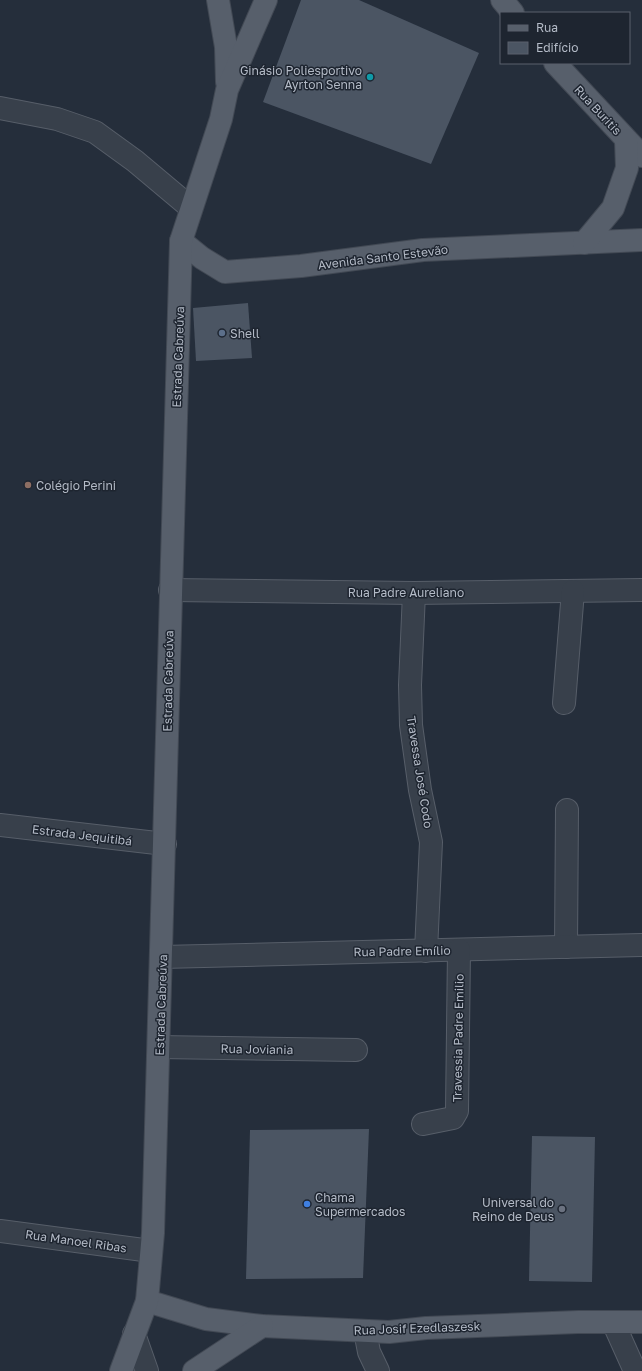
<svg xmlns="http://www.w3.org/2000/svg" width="642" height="1371" font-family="'Golos Text',sans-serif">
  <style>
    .building { fill: #4b5563 }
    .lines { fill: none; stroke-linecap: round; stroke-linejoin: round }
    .minor-casing { stroke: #575e69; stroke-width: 24 }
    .major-casing { stroke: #424954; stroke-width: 24 }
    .minor { stroke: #38404b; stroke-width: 22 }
    .major { stroke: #575f6b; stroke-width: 22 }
    .culture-dot { fill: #0f9aa8; stroke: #1e2530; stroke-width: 1.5 }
    .service-dot { fill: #5c6f8a; stroke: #1e2530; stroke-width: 1.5 }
    .education-dot { fill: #8d6e63; stroke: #1e2530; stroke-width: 1.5 }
    .shop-dot { fill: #3f7fe0; stroke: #1e2530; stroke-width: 1.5 }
    .worship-dot { fill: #6b7280; stroke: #1e2530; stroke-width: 1.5 }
    .labels { text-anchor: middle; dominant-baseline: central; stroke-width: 3; stroke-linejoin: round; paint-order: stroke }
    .poi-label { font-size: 12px; fill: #b4bbc7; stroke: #1e2530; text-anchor: start }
    .street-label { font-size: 12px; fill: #b4bbc7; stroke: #1e2530 }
  </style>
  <rect width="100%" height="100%" fill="#252e3b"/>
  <!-- building -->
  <g class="building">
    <polygon points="301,0 359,0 479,53 431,164 263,102"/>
    <polygon points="248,303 252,358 196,361 193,308"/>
    <polygon points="369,1129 363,1278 246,1279 250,1130"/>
    <polygon points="532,1136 595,1137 592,1282 529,1281"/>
  </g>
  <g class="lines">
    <defs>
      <g id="minor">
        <polyline points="0,108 57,119 95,132 135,161 191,208"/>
        <polyline points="170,590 414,593 642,590"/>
        <polyline points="414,593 410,685 411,725 420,790 431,842 426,951"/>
        <polyline points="564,703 573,591"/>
        <polyline points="0,825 165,844"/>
        <polyline points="566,947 567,810"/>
        <polyline points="162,957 642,945"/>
        <polyline points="159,1047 356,1050"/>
        <polyline points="423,1124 453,1118 457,1111 459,950"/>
        <polyline points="0,1231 151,1251"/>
        <polyline points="613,1322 635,1371"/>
        <polyline points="365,1331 369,1352 378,1371"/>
        <polyline points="134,1334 147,1371"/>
      </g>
      <g id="major">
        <polyline points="218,0 226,47 227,82"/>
        <polyline points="502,0 513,13"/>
        <polyline points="555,63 642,156"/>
        <polyline points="181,241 202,258 225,272 301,266 423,250 642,240"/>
        <polyline points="584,243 613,208 627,168 626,140"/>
        <polyline points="147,1301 206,1319 262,1326 348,1330 389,1332 426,1328 578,1322 642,1322"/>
        <polyline points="121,1371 147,1301 153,1233 181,241 221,119 227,90 266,0"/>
        <polyline points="194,1371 262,1326"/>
      </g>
    </defs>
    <!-- minor casing -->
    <use href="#minor" class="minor-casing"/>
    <!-- major casing -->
    <use href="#major" class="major-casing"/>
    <!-- minor -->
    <use href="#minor" class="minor"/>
    <!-- major -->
    <use href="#major" class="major"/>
  </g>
  <!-- markers -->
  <circle class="culture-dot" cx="370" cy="77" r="4"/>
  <circle class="service-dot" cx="222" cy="333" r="4"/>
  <circle class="education-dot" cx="28" cy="485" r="4"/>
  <circle class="shop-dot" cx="307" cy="1204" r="4"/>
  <circle class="worship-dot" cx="562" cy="1209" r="4"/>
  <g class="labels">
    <!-- poi labels -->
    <g class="poi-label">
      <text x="362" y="70" text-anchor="end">Ginásio Poliesportivo<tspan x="362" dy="14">Ayrton Senna</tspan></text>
      <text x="230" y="333">Shell</text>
      <text x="36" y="485">Colégio Perini</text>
      <text x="315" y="1197">Chama<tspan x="315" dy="14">Supermercados</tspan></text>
      <text x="554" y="1202" text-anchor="end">Universal do<tspan x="554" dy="14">Reino de Deus</tspan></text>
    </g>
    <!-- street labels -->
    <g class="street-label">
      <text transform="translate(598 110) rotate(47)">Rua Buritis</text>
      <text transform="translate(383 257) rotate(-7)">Avenida Santo Estevão</text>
      <text transform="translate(178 357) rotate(-88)">Estrada Cabreúva</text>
      <text x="406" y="592">Rua Padre Aureliano</text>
      <text transform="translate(168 681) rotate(-89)">Estrada Cabreúva</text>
      <text transform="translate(420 772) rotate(81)">Travessa José Codo</text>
      <text transform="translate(82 835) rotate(7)">Estrada Jequitibá</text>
      <text transform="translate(402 951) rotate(-1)">Rua Padre Emílio</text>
      <text transform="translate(161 1005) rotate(-88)">Estrada Cabreúva</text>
      <text transform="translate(458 1038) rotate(-89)">Travessia Padre Emilio</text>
      <text transform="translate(257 1049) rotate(1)">Rua Joviania</text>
      <text transform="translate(76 1241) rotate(8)">Rua Manoel Ribas</text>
      <text transform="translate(417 1328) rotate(-2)">Rua Josif Ezedlaszesk</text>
    </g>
  </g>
  <!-- legend -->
  <rect x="500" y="12" width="130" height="52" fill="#1e2530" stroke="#5a616c"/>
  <rect x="508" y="25" width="20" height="6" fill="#575f6b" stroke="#5a616c"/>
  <text x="536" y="32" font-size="12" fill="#b4bbc7">Rua</text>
  <rect x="508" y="42" width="20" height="12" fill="#4b5563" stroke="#5a616c"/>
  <text x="536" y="52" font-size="12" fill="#b4bbc7">Edifício</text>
</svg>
